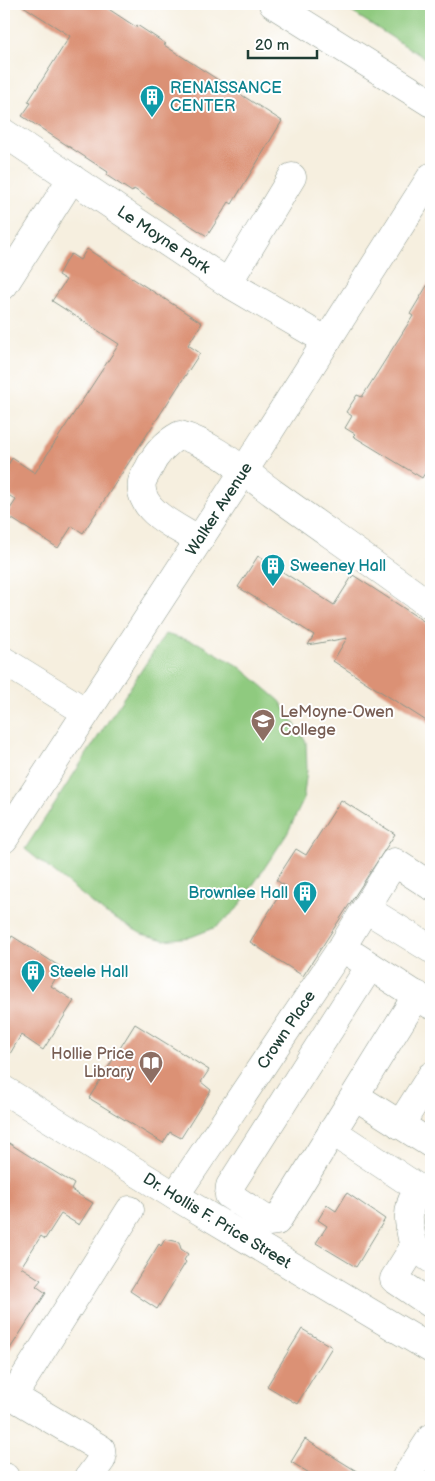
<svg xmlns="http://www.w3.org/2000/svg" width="435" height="1481" font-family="'Balsamiq Sans',sans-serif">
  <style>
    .green { fill: #8fca7f; stroke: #57845a }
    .building { fill: #db9175 }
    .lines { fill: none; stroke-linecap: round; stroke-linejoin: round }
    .minor-casing { stroke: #8a968a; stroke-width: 29 }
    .minor { stroke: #fff; stroke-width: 28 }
    .labels { text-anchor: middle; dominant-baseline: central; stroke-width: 4; stroke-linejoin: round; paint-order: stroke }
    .culture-label { font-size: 16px; fill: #0d838f; stroke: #fff; text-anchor: start }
    .street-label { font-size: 16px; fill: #1f3d34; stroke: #fff }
    .education-label { font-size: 16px; fill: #785e54; stroke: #fff; text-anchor: start }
  </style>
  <rect width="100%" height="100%" fill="#fff"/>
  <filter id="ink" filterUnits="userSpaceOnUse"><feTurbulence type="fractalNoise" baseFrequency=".02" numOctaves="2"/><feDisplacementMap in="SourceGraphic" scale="10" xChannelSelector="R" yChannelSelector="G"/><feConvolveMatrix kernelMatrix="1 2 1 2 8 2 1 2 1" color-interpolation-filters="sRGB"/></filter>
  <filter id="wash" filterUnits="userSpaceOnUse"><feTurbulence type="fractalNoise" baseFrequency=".0096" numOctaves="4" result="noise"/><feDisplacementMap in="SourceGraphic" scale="20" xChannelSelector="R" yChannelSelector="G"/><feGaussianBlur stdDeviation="1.12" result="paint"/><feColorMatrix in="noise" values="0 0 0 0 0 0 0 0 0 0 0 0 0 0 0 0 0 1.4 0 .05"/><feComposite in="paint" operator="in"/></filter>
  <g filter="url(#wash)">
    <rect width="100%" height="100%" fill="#f6efdf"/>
    <!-- green -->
    <g class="green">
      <polygon points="339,4 431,4 431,62"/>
      <polygon points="165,634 198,643 240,667 280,701 306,742 307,770 303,801 287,834 237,909 216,927 191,937 164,940 142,934 105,913 25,849"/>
    </g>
    <g id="blocks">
      <!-- building -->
      <g class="building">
        <polygon points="20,4 101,4 136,27 137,25 166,44 164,45 282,121 232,204 229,202 207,236 134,189 132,192 106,175 108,172 22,116 31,103 28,102 70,36"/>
        <polygon points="87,249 202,323 188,345 200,353 83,533 72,526 58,548 6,515 16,500 4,492 4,472 12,458 35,473 119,344 52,301 66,280 58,275 64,264 71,254 80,260"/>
        <polygon points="431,279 431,463 422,478 353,436 355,434 345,428 352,416 346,412 357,395 362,397 413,316 410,314"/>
        <polygon points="258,556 334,605 353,575 431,626 431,724 333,661 347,638 308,645 314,635 238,587"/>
        <polygon points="341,800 395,834 303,976 250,942 285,886 276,880 296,849 306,855"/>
        <polygon points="12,936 62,968 51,986 74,1001 43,1050 21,1035 4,1064 4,950"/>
        <polygon points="135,1024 209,1070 201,1082 211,1090 181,1138 170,1132 163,1143 89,1098"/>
        <polygon points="4,1140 74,1184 71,1190 93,1203 79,1225 61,1214 45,1239 41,1236 21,1267 41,1280 36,1286 46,1293 4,1358"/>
        <polygon points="347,1193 385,1219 356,1267 316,1243 327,1226 318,1220 327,1205 336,1211"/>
        <polygon points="165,1239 179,1242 181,1249 188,1254 184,1260 186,1262 157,1309 130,1291 159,1244 161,1246"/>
        <polygon points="302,1329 332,1347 297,1404 267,1386"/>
        <polygon points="305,1439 366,1477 316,1477 291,1462"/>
      </g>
    </g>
  </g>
  <g filter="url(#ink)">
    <use href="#blocks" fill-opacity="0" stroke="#8a968a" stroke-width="1"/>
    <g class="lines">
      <defs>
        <g id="minor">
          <polyline points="273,4 431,103"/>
          <path id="s1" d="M4 133 228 283 327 341"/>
          <polyline points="228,283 292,177"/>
          <polyline points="4,285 72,178"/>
          <path d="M198 540C179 528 137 511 142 482 143 478 147 472 149 468 156 453 165 443 180 435 215 445 244 472 273 493 326 531 379 568 431 606"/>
          <polyline points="4,661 86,712"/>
          <path id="s2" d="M4 839 244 471 431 177"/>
          <polyline points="366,909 431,949"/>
          <polyline points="355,956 431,1005"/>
          <polyline points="370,966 230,1186 229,1195 270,1222 277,1221 417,995"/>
          <path id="s3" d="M4 1090 175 1196 431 1349"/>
          <polyline points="355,1096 431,1144"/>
          <polyline points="400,1125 431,1076"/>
          <path d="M332 1131 418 1188C405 1210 408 1223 414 1247L431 1259"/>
          <path id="s4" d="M175 1196 342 947 394 862 431 886"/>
          <polyline points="414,1247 394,1279 431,1304"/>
          <polyline points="4,1391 101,1449 102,1459 89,1477"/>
          <polyline points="13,1396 130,1210"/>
          <polyline points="4,1477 5,1477"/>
          <polyline points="406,1477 431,1438"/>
        </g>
      </defs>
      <!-- minor casing -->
      <use href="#minor" class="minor-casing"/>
      <!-- minor -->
      <use href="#minor" class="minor"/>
    </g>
  </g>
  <!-- icons -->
  <defs>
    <symbol id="building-pin" viewBox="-11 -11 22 30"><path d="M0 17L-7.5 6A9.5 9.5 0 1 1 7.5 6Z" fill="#0f9aa8" stroke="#fff"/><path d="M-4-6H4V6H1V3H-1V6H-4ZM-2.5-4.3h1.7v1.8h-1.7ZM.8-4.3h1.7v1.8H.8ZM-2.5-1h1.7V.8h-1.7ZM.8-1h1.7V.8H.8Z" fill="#fff"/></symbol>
    <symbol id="university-pin" viewBox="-11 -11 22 30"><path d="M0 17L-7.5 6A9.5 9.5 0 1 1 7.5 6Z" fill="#8d6e63" stroke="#fff"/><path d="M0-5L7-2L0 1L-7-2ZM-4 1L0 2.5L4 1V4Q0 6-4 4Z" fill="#fff"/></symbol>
    <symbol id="library-pin" viewBox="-11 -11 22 30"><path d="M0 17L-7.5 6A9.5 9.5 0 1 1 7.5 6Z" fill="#8d6e63" stroke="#fff"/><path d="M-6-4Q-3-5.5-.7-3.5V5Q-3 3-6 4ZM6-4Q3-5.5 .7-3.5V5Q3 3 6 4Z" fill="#fff"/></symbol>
  </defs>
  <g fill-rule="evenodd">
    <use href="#building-pin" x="138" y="83" width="28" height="38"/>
    <use href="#building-pin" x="259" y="552" width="28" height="38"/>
    <use href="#university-pin" x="249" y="707" width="28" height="38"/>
    <use href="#building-pin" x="291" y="879" width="28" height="38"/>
    <use href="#building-pin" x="19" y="958" width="28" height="38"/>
    <use href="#library-pin" x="137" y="1049" width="28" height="38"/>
  </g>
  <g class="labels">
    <!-- culture labels -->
    <g class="culture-label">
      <text x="170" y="88">RENAISSANCE<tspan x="170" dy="18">CENTER</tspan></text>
      <text x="290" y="566">Sweeney Hall</text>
      <text x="288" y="893" text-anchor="end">Brownlee Hall</text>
      <text x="50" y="972">Steele Hall</text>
    </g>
    <!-- street labels -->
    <g class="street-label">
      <text stroke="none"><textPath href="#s1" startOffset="192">Le Moyne Park</textPath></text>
      <text stroke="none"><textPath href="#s2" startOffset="394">Walker Avenue</textPath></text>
      <text stroke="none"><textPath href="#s4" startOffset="200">Crown Place</textPath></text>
      <text stroke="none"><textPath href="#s3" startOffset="250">Dr. Hollis F. Price Street</textPath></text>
    </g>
    <!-- education labels -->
    <g class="education-label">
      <text x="280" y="712">LeMoyne-Owen<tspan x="280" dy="18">College</tspan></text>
      <text x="134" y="1054" text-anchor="end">Hollie Price<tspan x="134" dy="18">Library</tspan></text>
    </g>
  </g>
  <!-- margin -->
  <rect width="435" height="1481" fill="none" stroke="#fff" stroke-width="20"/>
  <!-- scale -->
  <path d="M248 50v8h69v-8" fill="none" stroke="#1f3d34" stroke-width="2.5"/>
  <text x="255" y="50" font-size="15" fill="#1f3d34" stroke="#ffffff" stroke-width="4" paint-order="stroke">20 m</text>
</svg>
